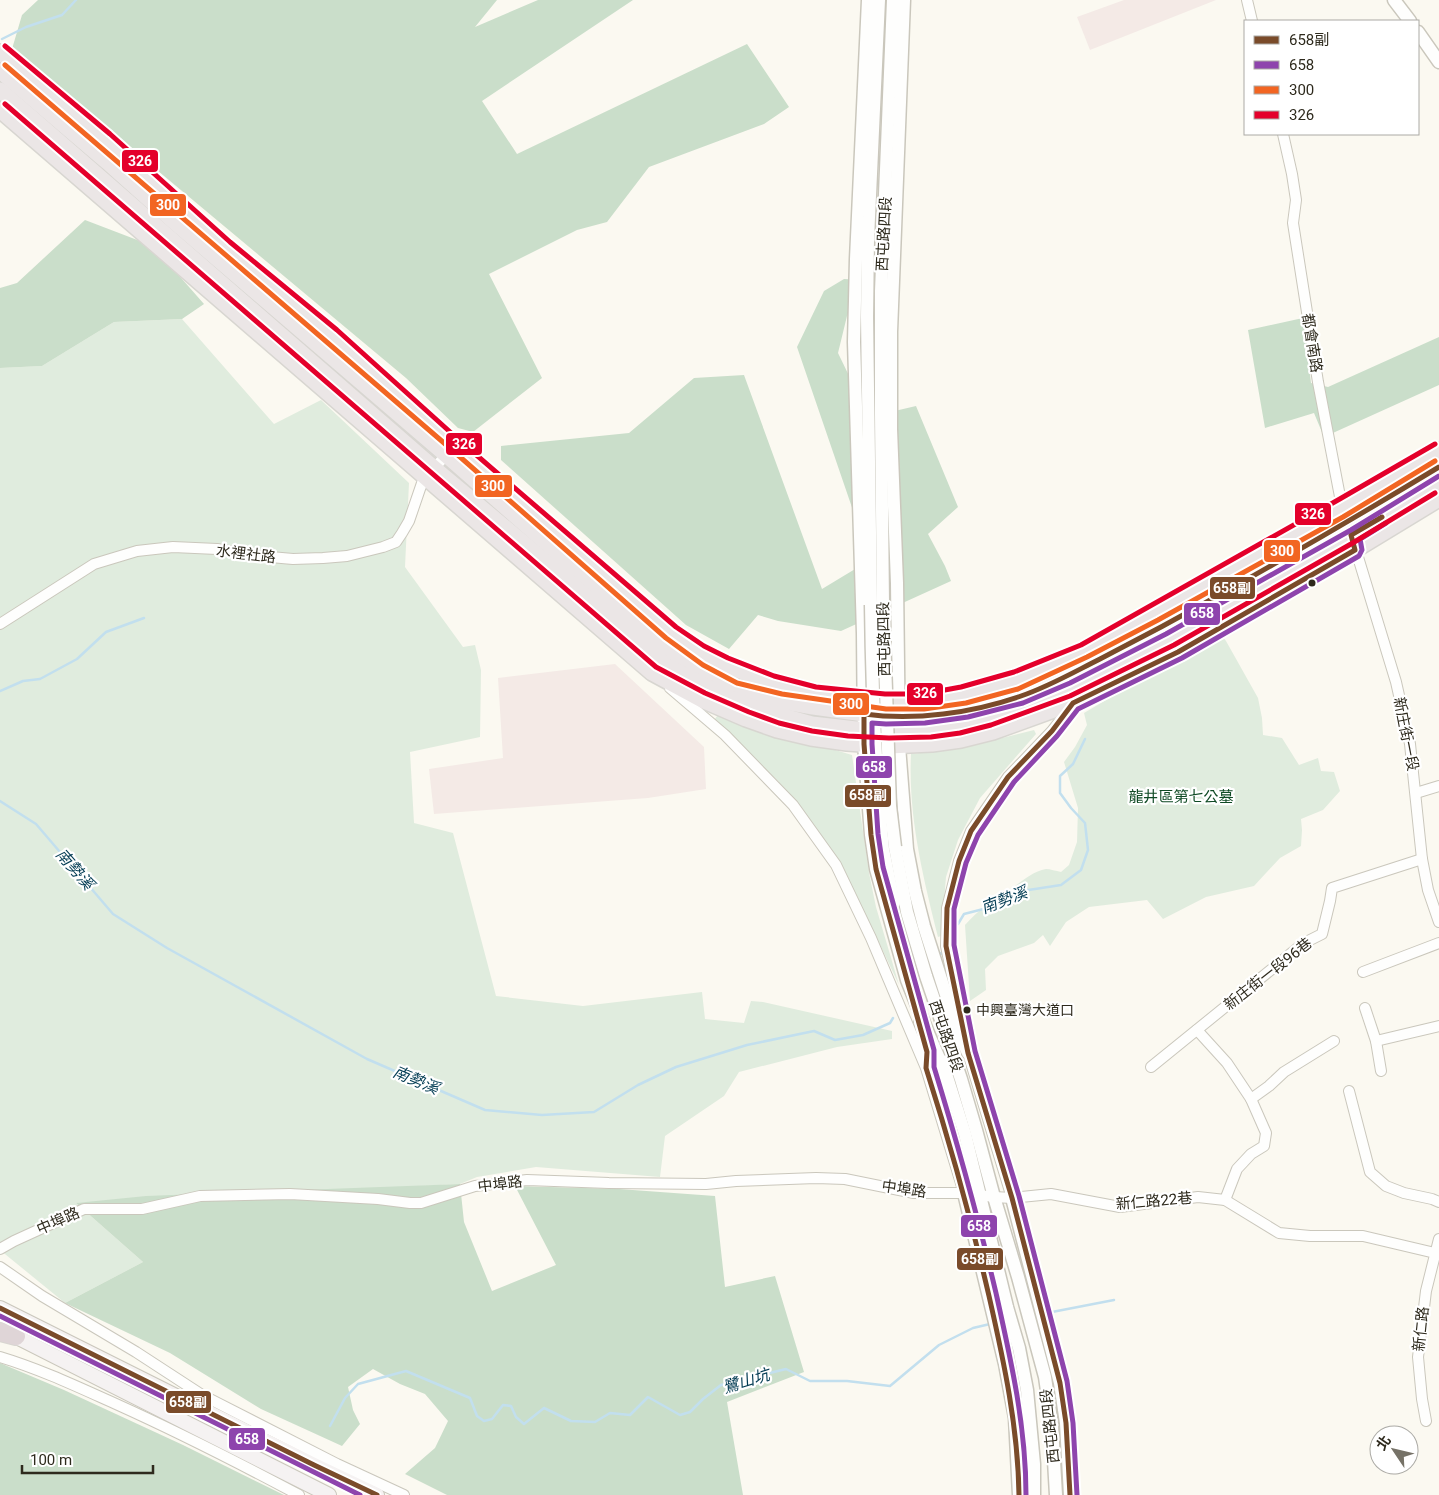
<svg xmlns="http://www.w3.org/2000/svg" width="1439" height="1495" font-family="Roboto,'Noto Sans TC',sans-serif">
  <style>
    .industrial { fill: #f4eae6 }
    .green { fill: #e0ecde }
    .forest { fill: #cadeca }
    .lines { fill: none; stroke-linecap: round; stroke-linejoin: round }
    .stream { stroke: #c2dfee; stroke-width: 2.5 }
    .minor-casing { stroke: #cac7bc; stroke-width: 12 }
    .tertiary-casing { stroke: #cac7bc; stroke-width: 15 }
    .secondary-casing { stroke: #cac7bc; stroke-width: 16 }
    .primary-casing { stroke: #d8d6d1; stroke-width: 18 }
    .motorway-casing { stroke: #d8d6d1; stroke-width: 20 }
    .minor { stroke: #fefefd; stroke-width: 10 }
    .tertiary { stroke: #fefefd; stroke-width: 12 }
    .secondary { stroke: #f5f2f2; stroke-width: 14 }
    .primary { stroke: #ebe6e6; stroke-width: 15 }
    .motorway { stroke: #dfd5d7; stroke-width: 18 }
    .tertiary-bridge-casing { stroke: #cac7bc; stroke-width: 15; stroke-linecap: butt }
    .tertiary-bridge { stroke: #fefefd; stroke-width: 12 }
    .bus-1-casing { stroke: #fff; stroke-width: 9 }
    .bus-2-casing { stroke: #fff; stroke-width: 9 }
    .bus-3-casing { stroke: #fff; stroke-width: 9 }
    .bus-4-casing { stroke: #fff; stroke-width: 9 }
    .bus-1 { stroke: #7a4b2a; stroke-width: 5 }
    .bus-2 { stroke: #8e44ad; stroke-width: 5 }
    .bus-3 { stroke: #f26522; stroke-width: 5 }
    .bus-4 { stroke: #e4002b; stroke-width: 5 }
    .bus-dot { fill: #2e2a1d; stroke: #fff; stroke-width: 2 }
    .labels { text-anchor: middle; dominant-baseline: central; stroke-width: 4.5; stroke-linejoin: round; paint-order: stroke }
    .bus-label { font-size: 14px; fill: #2e2a1d; stroke: #fff; text-anchor: start }
    .street-label { font-size: 15px; fill: #2e2a1d; stroke: #fff }
    .park-label { font-size: 15px; fill: #0f4a24; stroke: #fff }
    .water-label { font-size: 16px; font-style: italic; fill: #003a52; stroke: #fff }
    .line-badge { stroke: #fff; stroke-width: 2 }
    .badge-label { font-size: 14px; text-anchor: middle; font-weight: bold; fill: #fff }
  </style>
  <rect width="100%" height="100%" fill="#fbf9f1"/>
  <!-- industrial -->
  <g class="industrial">
    <polygon points="1124,0 1216,0 1090,50 1077,17"/>
    <polygon points="615,664 704,747 706,789 648,798 434,814 429,769 503,758 498,678"/>
  </g>
  <!-- green -->
  <g class="green">
    <polygon points="182,319 274,424 321,400 409,483 405,567 463,647 475,645 481,670 480,737 410,752 414,823 453,833 496,996 583,1006 702,992 705,1019 744,1023 751,1001 763,1002 892,1031 892,1039 837,1047 739,1072 724,1096 665,1136 660,1177 536,1167 477,1177 460,1184 76,1203 143,1262 65,1303 0,1250 0,368 42,366 114,322"/>
    <path d="M1220 633 1226 641 1258 698 1262 718 1263 735 1282 738 1299 765 1318 758 1321 771 1334 772 1340 791 1323 810 1301 819 1302 830 1301 846 1280 858 1254 886 1206 897 1163 919 1147 900 1089 907 1066 922 1050 946 1043 935 1034 943 998 956 985 969 986 990 970 1001 965 925C978 910 992 901 1008 891 1020 883 1031 872 1046 869 1050 869 1056 871 1061 872L1069 865 1077 842 1078 808 1064 762 1075 747 1087 725 1084 713Z"/>
    <polygon points="718,715 852,755 869,873 876,907 899,985 875,934 831,853 778,781 714,720"/>
    <path d="M1034 730 1036 734 980 798 958 840 946 877 941 936 938 937C923 877 908 816 911 754L958 749Z"/>
  </g>
  <!-- forest -->
  <g class="forest">
    <polygon points="38,0 497,0 475,27 538,0 633,0 482,101 517,154 747,44 789,107 764,124 649,167 607,222 577,230 489,274 542,378 473,432 458,428 406,378 12,49 22,15"/>
    <polygon points="85,220 153,246 204,304 182,319 114,322 42,366 0,368 0,288 17,283"/>
    <polygon points="844,279 864,280 847,316 838,353 869,417 916,406 958,507 928,534 945,566 951,581 841,631 778,621 758,615 729,649 686,625 501,460 501,446 629,433 694,378 744,375 822,589 870,560 797,347 824,291"/>
    <polygon points="1303,318 1311,383 1328,387 1439,337 1439,385 1324,437 1314,413 1265,428 1248,330"/>
    <polygon points="460,1184 464,1222 492,1291 556,1265 515,1186 619,1189 715,1196 725,1287 775,1276 804,1372 727,1402 743,1495 447,1495 405,1474 435,1448 448,1421 425,1394 400,1384 373,1369 348,1387 353,1410 360,1424 342,1446 261,1409 170,1353 65,1303 143,1262 76,1203 146,1196"/>
    <polygon points="0,1363 64,1390 183,1445 284,1495 0,1495"/>
  </g>
  <g class="lines">
    <!-- stream -->
    <g class="stream">
      <polyline points="2,39 26,27 62,15 76,0"/>
      <polyline points="0,691 23,681 40,679 77,659 106,632 144,618"/>
      <polyline points="0,801 36,824 113,914 167,948 367,1059 485,1110 542,1115 594,1112 638,1085 676,1067 747,1045 814,1031 835,1040 863,1035 890,1023 893,1018"/>
      <polyline points="958,924 964,914 995,906 1022,891 1061,885 1081,870 1088,850 1085,823 1071,808 1060,793 1060,776 1073,764 1085,739"/>
      <polyline points="941,954 941,953"/>
      <polyline points="1052,1312 1114,1300"/>
      <polyline points="330,1426 345,1398 358,1384 406,1371 470,1398 477,1416 484,1421 492,1419 503,1405 511,1406 516,1417 524,1424 544,1408 571,1421 595,1422 610,1413 630,1415 648,1397 680,1415 690,1412 703,1399 721,1385 786,1369 810,1381 847,1381 890,1386 939,1345 973,1328 990,1324"/>
    </g>
    <defs>
      <g id="minor">
        <polyline points="1247,0 1252,21"/>
        <polyline points="1283,134 1292,174 1296,200 1293,223 1318,382 1342,507 1349,528"/>
        <polyline points="1354,544 1396,682 1410,744 1422,859 1428,890 1439,922"/>
        <polyline points="0,624 94,564 137,551 173,547 217,549 259,556 293,559 323,558 347,556 383,547 396,542 402,533 409,521 422,483 450,450"/>
        <polyline points="670,688 725,735 793,805 836,865 871,938 926,1068 964,1193"/>
        <polyline points="1416,793 1439,786"/>
        <polyline points="1363,972 1439,943"/>
        <polyline points="1365,1008 1376,1041 1381,1071"/>
        <polyline points="919,1022 927,1052 926,1059"/>
        <polyline points="1197,1030 1227,1063 1251,1099 1266,1133 1264,1146 1251,1154 1237,1169 1225,1200"/>
        <polyline points="1376,1041 1439,1026"/>
        <polyline points="1151,1067 1304,943 1322,934 1330,901 1332,888 1422,859"/>
        <polyline points="1349,1091 1370,1172 1386,1186 1404,1193 1432,1199 1439,1202"/>
        <polyline points="1251,1099 1269,1086 1284,1072 1334,1041"/>
        <polyline points="1012,1198 968,1053 946,946 947,908 959,861 971,831 1008,777 1052,731 1073,704"/>
        <polyline points="0,1249 14,1241 84,1209 142,1209 200,1196 290,1194 378,1199 410,1203 421,1203 475,1186 527,1180 609,1183 706,1184 736,1181 816,1178 845,1179 914,1193 964,1193 994,1197 1012,1198 1051,1194 1120,1207 1198,1197 1225,1200 1279,1233 1310,1236 1363,1236 1435,1253"/>
        <polyline points="0,1267 42,1296 136,1352 202,1395 337,1464 404,1495"/>
        <path d="M0 1357C40 1369 78 1387 116 1404 178 1432 239 1463 299 1495"/>
        <polyline points="1426,1421 1422,1399 1418,1357 1426,1291 1439,1239"/>
      </g>
      <g id="tertiary">
        <polyline points="868,0 856,259 854,342 863,633 864,744 871,835 876,869 907,980 928,1033 944,1070"/>
        <polyline points="904,0 891,332 891,429 897,583 899,746 907,849 915,891 924,926 958,1032 968,1053"/>
        <polyline points="1394,0 1410,21"/>
        <polyline points="1418,32 1439,62"/>
        <polyline points="883,604 881,413 881,291 893,0"/>
        <polyline points="871,605 867,317 868,239 879,0"/>
        <polyline points="895,847 907,912 926,976 961,1079 976,1130 994,1197 1018,1277 1045,1377 1052,1426 1056,1495"/>
        <polyline points="883,849 894,903"/>
        <polyline points="942,1061 965,1134 1007,1307 1019,1348 1027,1390 1034,1464 1034,1495"/>
        <polyline points="964,1193 1005,1364 1015,1418 1019,1495"/>
        <polyline points="1012,1198 1060,1383 1066,1423 1070,1495"/>
      </g>
      <g id="secondary">
        <polyline points="0,1308 314,1465 377,1495"/>
        <polyline points="7,1332 329,1495"/>
      </g>
      <g id="primary">
        <polyline points="0,52 105,140 225,248 332,336 454,446 671,633 700,652 725,665 772,683 815,694 885,702 924,701 963,694 1016,679 1084,652 1342,507 1439,450"/>
        <polyline points="0,71 107,162 173,221 446,455 661,644 699,671 734,690 780,701 813,707 886,717 925,716 967,710 1021,696 1090,664 1162,627 1347,523 1439,467"/>
        <polyline points="0,90 434,468 525,544 667,666 721,694 755,708 812,724 865,730 930,728 961,724 1008,713 1031,706 1099,677 1287,569 1351,535 1439,484"/>
        <polyline points="0,110 652,673 702,700 746,719 777,730 811,738 847,743 889,746 932,744 961,740 993,732 1073,703 1178,652 1355,550 1439,499"/>
      </g>
      <polyline id="motorway" points="0,1332 16,1336"/>
    </defs>
    <!-- minor casing -->
    <use href="#minor" class="minor-casing"/>
    <!-- tertiary casing -->
    <use href="#tertiary" class="tertiary-casing"/>
    <!-- secondary casing -->
    <use href="#secondary" class="secondary-casing"/>
    <!-- primary casing -->
    <use href="#primary" class="primary-casing"/>
    <!-- motorway casing -->
    <use href="#motorway" class="motorway-casing"/>
    <!-- minor -->
    <use href="#minor" class="minor"/>
    <!-- tertiary -->
    <use href="#tertiary" class="tertiary"/>
    <!-- secondary -->
    <use href="#secondary" class="secondary"/>
    <!-- primary -->
    <use href="#primary" class="primary"/>
    <!-- motorway -->
    <use href="#motorway" class="motorway"/>
    <defs>
      <g id="tertiary-bridge">
        <polyline points="883,604 890,806 895,847"/>
        <path d="M871 605C872 687 875 768 883 849"/>
      </g>
    </defs>
    <!-- tertiary-bridge casing -->
    <use href="#tertiary-bridge" class="tertiary-bridge-casing"/>
    <!-- tertiary-bridge -->
    <use href="#tertiary-bridge" class="tertiary-bridge"/>
    <defs>
      <g id="bus-1">
        <polyline points="0,1308 314,1465 377,1495"/>
        <path d="M1019 1495C1018 1427 1004 1362 989 1296 971 1219 950 1143 926 1068L927 1052 876 869 871 835 864 744V714C915 721 972 713 1021 696 1048 687 1074 672 1100 659 1141 638 1182 616 1223 593 1296 552 1368 510 1439 467"/>
        <polyline points="1070,1495 1066,1423 1060,1383 1012,1198 968,1053 946,946 947,908 959,861 971,831 1008,777 1052,731 1073,703 1178,652 1355,550 1351,535 1382,517"/>
      </g>
      <g id="bus-2">
        <polyline points="0,1316 360,1495"/>
        <path d="M1026 1495C1026 1426 1011 1360 996 1293 978 1217 957 1142 934 1067V1050L883 867 878 834 872 744V723L886 724 925 723 968 717 1023 703 1070 683 1166 634 1351 530 1439 476"/>
        <polyline points="1077,1495 1073,1423 1067,1381 1019,1196 975,1051 954,945 954,909 966,863 978,835 1014,782 1057,736 1078,709 1182,658 1359,556 1362,550 1360,539 1386,523"/>
      </g>
      <polyline id="bus-3" points="5,65 451,449 666,638 703,665 737,683 782,694 886,709 924,709 966,703 1018,689 1087,657 1158,620 1343,517 1435,461"/>
      <g id="bus-4">
        <polyline points="5,46 110,134 230,242 337,330 459,440 676,627 704,646 728,658 774,676 816,687 885,694 923,694 961,687 1014,672 1081,645 1338,500 1435,444"/>
        <polyline points="5,104 656,667 705,693 749,712 779,723 812,731 848,736 889,738 931,737 960,733 991,725 1070,696 1174,645 1351,544 1435,493"/>
      </g>
    </defs>
    <!-- bus-1 casing -->
    <use href="#bus-1" class="bus-1-casing"/>
    <!-- bus-2 casing -->
    <use href="#bus-2" class="bus-2-casing"/>
    <!-- bus-3 casing -->
    <use href="#bus-3" class="bus-3-casing"/>
    <!-- bus-4 casing -->
    <use href="#bus-4" class="bus-4-casing"/>
    <!-- bus-1 -->
    <use href="#bus-1" class="bus-1"/>
    <!-- bus-2 -->
    <use href="#bus-2" class="bus-2"/>
    <!-- bus-3 -->
    <use href="#bus-3" class="bus-3"/>
    <!-- bus-4 -->
    <use href="#bus-4" class="bus-4"/>
  </g>
  <!-- markers -->
  <g class="bus-dot">
    <circle cx="1312" cy="583" r="4.5"/>
    <circle cx="967" cy="1010" r="4.5"/>
  </g>
  <g class="labels">
    <!-- bus labels -->
    <g class="bus-label">
      <text x="976" y="1010">中興臺灣大道口</text>
    </g>
    <!-- street labels -->
    <g class="street-label">
      <text transform="translate(884 234) rotate(-87)">西屯路四段</text>
      <text transform="translate(1312 343) rotate(81)">都會南路</text>
      <text transform="translate(246 554) rotate(7)">水裡社路</text>
      <text transform="translate(884 639) rotate(-91)">西屯路四段</text>
      <text transform="translate(1406 734) rotate(79)">新庄街一段</text>
      <text transform="translate(1268 974) rotate(-38)">新庄街一段96巷</text>
      <text transform="translate(946 1036) rotate(71)">西屯路四段</text>
      <text transform="translate(500 1184) rotate(-7)">中埠路</text>
      <text transform="translate(904 1189) rotate(8)">中埠路</text>
      <text transform="translate(1154 1201) rotate(-5)">新仁路22巷</text>
      <text transform="translate(58 1221) rotate(-24)">中埠路</text>
      <text transform="translate(1421 1329) rotate(-84)">新仁路</text>
      <text transform="translate(1050 1426) rotate(-96)">西屯路四段</text>
    </g>
    <!-- park labels -->
    <g class="park-label">
      <text x="1181" y="797">龍井區第七公墓</text>
    </g>
    <!-- water labels -->
    <g class="water-label">
      <text transform="translate(75 869) rotate(49)">南勢溪</text>
      <text transform="translate(1004 900) rotate(-21)">南勢溪</text>
      <text transform="translate(416 1080) rotate(23)">南勢溪</text>
      <text transform="translate(746 1381) rotate(-17)">鷺山坑</text>
    </g>
  </g>
  <g class="line-badge">
    <rect x="121" y="149" width="38" height="24" rx="5" fill="#e4002b"/>
    <rect x="149" y="193" width="38" height="24" rx="5" fill="#f26522"/>
    <rect x="445" y="432" width="38" height="24" rx="5" fill="#e4002b"/>
    <rect x="474" y="474" width="39" height="24" rx="5" fill="#f26522"/>
    <rect x="1294" y="502" width="38" height="24" rx="5" fill="#e4002b"/>
    <rect x="1263" y="539" width="38" height="24" rx="5" fill="#f26522"/>
    <rect x="1209" y="576" width="47" height="24" rx="5" fill="#7a4b2a"/>
    <rect x="1183" y="602" width="38" height="24" rx="5" fill="#8e44ad"/>
    <rect x="906" y="682" width="38" height="24" rx="5" fill="#e4002b"/>
    <rect x="832" y="692" width="38" height="24" rx="5" fill="#f26522"/>
    <rect x="855" y="755" width="38" height="24" rx="5" fill="#8e44ad"/>
    <rect x="844" y="784" width="48" height="24" rx="5" fill="#7a4b2a"/>
    <rect x="960" y="1214" width="38" height="24" rx="5" fill="#8e44ad"/>
    <rect x="956" y="1247" width="48" height="24" rx="5" fill="#7a4b2a"/>
    <rect x="165" y="1390" width="47" height="24" rx="5" fill="#7a4b2a"/>
    <rect x="228" y="1427" width="38" height="24" rx="5" fill="#8e44ad"/>
  </g>
  <g class="badge-label">
    <text x="140" y="166">326</text>
    <text x="168" y="210">300</text>
    <text x="464" y="449">326</text>
    <text x="493" y="491">300</text>
    <text x="1313" y="519">326</text>
    <text x="1282" y="556">300</text>
    <text x="1232" y="593">658副</text>
    <text x="1202" y="618">658</text>
    <text x="925" y="698">326</text>
    <text x="851" y="709">300</text>
    <text x="874" y="772">658</text>
    <text x="868" y="800">658副</text>
    <text x="979" y="1231">658</text>
    <text x="980" y="1264">658副</text>
    <text x="188" y="1407">658副</text>
    <text x="247" y="1444">658</text>
  </g>
  <!-- legend -->
  <rect x="1244" y="20" width="175" height="115" fill="#ffffff" stroke="#abaaa5"/>
  <rect x="1254" y="36" width="25" height="8" fill="#7a4b2a" stroke="#abaaa5"/>
  <text x="1289" y="45" font-size="15" fill="#2e2a1d">658副</text>
  <rect x="1254" y="61" width="25" height="8" fill="#8e44ad" stroke="#abaaa5"/>
  <text x="1289" y="70" font-size="15" fill="#2e2a1d">658</text>
  <rect x="1254" y="86" width="25" height="8" fill="#f26522" stroke="#abaaa5"/>
  <text x="1289" y="95" font-size="15" fill="#2e2a1d">300</text>
  <rect x="1254" y="111" width="25" height="8" fill="#e4002b" stroke="#abaaa5"/>
  <text x="1289" y="120" font-size="15" fill="#2e2a1d">326</text>
  <!-- north arrow -->
  <g transform="translate(1394 1450) rotate(305)"><circle r="24" fill="#ffffff" stroke="#abaaa5"/>
  <path d="M0-4L9 19L0 12L-9 19Z" fill="#767267"/>
  <text y="-8" font-size="14" font-weight="bold" text-anchor="middle" fill="#2e2a1d">北</text>
  </g>
  <!-- scale -->
  <path d="M22 1465v8h131v-8" fill="none" stroke="#2e2a1d" stroke-width="2.5"/>
  <text x="30" y="1465" font-size="15" fill="#2e2a1d" stroke="#ffffff" stroke-width="4" paint-order="stroke">100 m</text>
</svg>
